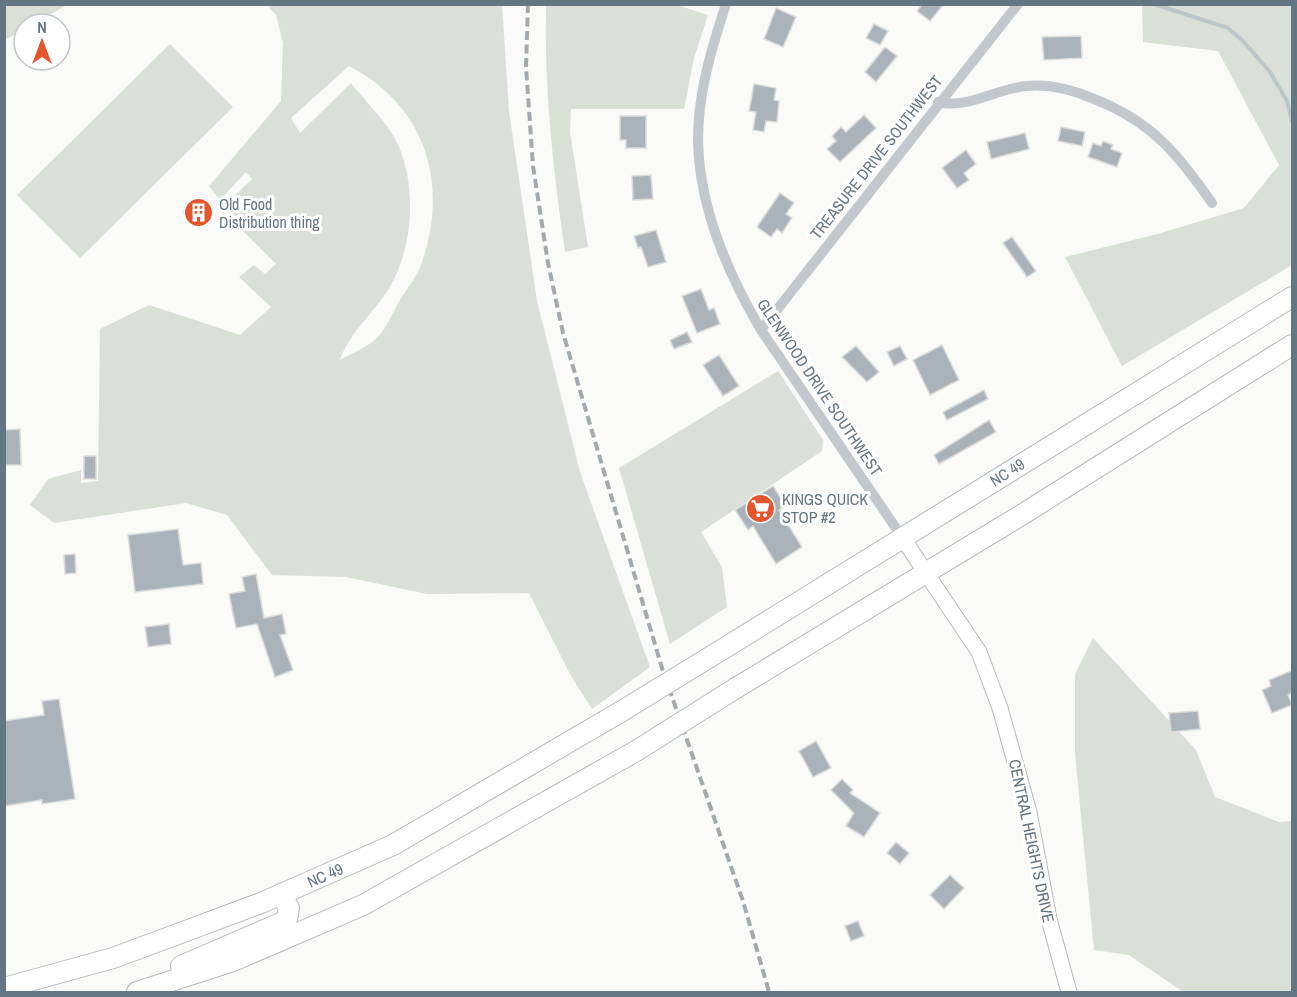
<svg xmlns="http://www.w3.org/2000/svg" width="1297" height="997" font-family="'Archivo Narrow',sans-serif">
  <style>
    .green { fill: #dadfd7; fill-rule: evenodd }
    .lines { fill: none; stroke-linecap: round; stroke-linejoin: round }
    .stream { stroke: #bbc7cb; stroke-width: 4 }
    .building { fill: #aab3b9; stroke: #dcdcda; stroke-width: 1.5 }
    .secondary-casing { stroke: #b3babf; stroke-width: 17 }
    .highway-casing { stroke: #b4b9bd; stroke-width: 22 }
    .street { stroke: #c3c8cc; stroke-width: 10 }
    .secondary { stroke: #fff; stroke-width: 15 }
    .highway { stroke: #fff; stroke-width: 20 }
    .rail { stroke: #a2aab0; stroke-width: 4; stroke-dasharray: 9 4.5; stroke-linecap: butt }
    .highway-bridge-casing { stroke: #b4b9bd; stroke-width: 22; stroke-linecap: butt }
    .highway-bridge { stroke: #fff; stroke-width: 20 }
    .labels { text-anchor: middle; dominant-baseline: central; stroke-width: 6; stroke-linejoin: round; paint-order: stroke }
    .street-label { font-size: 16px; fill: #657683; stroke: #fff }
    .poi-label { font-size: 16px; fill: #657683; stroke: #fff; text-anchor: start }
  </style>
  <rect width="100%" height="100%" fill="#fafaf8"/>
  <!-- green -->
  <g class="green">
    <polygon points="5,4 67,4 67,5 33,24 24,24 24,29 5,40"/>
    <path d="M267 5H502L509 111 537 301 580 472 650 667 592 709 571 676 529 593 427 594 346 577 272 575 227 515 186 503 54 523 30 505 48 479 81 470V483L98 481 100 329 149 305 240 335 271 307 239 277 254 265 265 274 276 264 227 215V203L252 179 246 172 220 200 209 186 281 101 283 43 276 15ZM349 66C426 106 450 184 421 265 416 277 407 289 400 300 393 312 387 326 379 336 370 346 352 353 340 360 349 333 374 313 389 288 414 248 418 179 394 137 383 118 365 101 351 83L300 133 291 118Z"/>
    <path d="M546 5H677L708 15 694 58 684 109H571L570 132 588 247 565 252C553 170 544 88 546 5Z"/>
    <polygon points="1142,5 1292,5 1292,265 1122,366 1065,257 1161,233 1244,208 1279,165 1218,51 1143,42"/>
    <polygon points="170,44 233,107 80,258 17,195"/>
    <polygon points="778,371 823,440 822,451 701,532 722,567 727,607 670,644 619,468"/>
    <polygon points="1093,638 1196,750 1215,797 1279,822 1292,821 1292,992 1183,992 1129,955 1094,950 1075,754 1075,674"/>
  </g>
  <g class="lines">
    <!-- stream -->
    <g class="stream">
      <polyline points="1053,4 1055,4"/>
      <polyline points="1154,4 1228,28 1243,41 1270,72 1287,101 1292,121"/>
    </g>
  </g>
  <!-- building -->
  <g class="building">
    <polygon points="922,4 944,4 930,21 917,11"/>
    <polygon points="776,8 796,17 783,47 764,39"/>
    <polygon points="874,24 888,31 880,45 866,38"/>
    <polygon points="1081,36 1082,58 1044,60 1042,37"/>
    <polygon points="885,47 897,56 876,82 865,72"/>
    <polygon points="754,84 776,88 774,100 779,101 777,122 766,121 764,132 753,130 756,112 749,111"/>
    <polygon points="864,115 876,128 840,162 827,149 836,141 832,136 841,127 846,132"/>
    <polygon points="620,116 646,116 646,148 626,148 626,140 620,140"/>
    <polygon points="1061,127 1085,132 1082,146 1058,141"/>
    <polygon points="1025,133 1029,149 991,159 987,142"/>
    <polygon points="1103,141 1113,145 1111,149 1122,153 1117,167 1088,157 1093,143 1101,146"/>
    <polygon points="966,150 976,164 964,173 969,180 957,188 942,168"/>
    <polygon points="651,175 653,199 633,200 632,176"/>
    <polygon points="780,193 794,203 786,214 792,218 782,233 777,229 771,237 757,227"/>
    <polygon points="195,200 207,213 193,226 183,212"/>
    <polygon points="656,230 666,262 648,267 641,247 638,248 634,236"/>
    <polygon points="1012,237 1036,271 1027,277 1003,243"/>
    <polygon points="701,289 709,310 714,308 720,324 697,333 682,296"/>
    <polygon points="687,332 692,342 674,349 670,340"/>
    <polygon points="942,345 959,380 930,395 913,360"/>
    <polygon points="856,346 879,372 867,382 842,357"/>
    <polygon points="900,346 907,359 894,366 887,352"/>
    <polygon points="719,355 739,386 723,396 703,365"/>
    <polygon points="984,390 988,399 947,420 943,412"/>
    <polygon points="989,420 996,432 939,464 934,455"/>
    <polygon points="20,429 21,465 4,465 4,430"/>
    <rect x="84" y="456" width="12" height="23"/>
    <polygon points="773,486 786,506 779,510 802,547 776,564 753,526 748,530 735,510"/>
    <polygon points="178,529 183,565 201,563 203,584 135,592 128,535"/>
    <polygon points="75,554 76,573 65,574 64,555"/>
    <polygon points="256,574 264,618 282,614 286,634 280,635 293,670 275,677 257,624 236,628 232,609 229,594 245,591 242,577"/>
    <polygon points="169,624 171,644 148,647 145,627"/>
    <polygon points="1293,670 1293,692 1288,695 1292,705 1272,713 1262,690 1271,686 1269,680"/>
    <polygon points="59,699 75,799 42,804 42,800 4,806 4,721 44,715 42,701"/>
    <polygon points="1198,711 1200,729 1171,732 1169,713"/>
    <polygon points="816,741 831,768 813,777 799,751"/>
    <polygon points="842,779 853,790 850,793 880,813 864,837 846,826 854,813 831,790"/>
    <polygon points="896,842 909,853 900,864 887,853"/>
    <polygon points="950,875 964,888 944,909 930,895"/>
    <polygon points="858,921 864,936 851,941 845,926"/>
  </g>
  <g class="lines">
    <defs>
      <polyline id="secondary" points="902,537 979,652 1000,708 1029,812 1049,919 1069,992"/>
      <g id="highway">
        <polyline points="723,649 1292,297"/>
        <polyline points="736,688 1023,514 1292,345"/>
        <polyline points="181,966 283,922 287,919 289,908 281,894"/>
        <polyline points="4,988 113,958 167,938 261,903 393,845 622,711"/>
        <polyline points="137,992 233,961 363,905 636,751"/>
      </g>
    </defs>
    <!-- secondary casing -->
    <use href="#secondary" class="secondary-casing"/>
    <!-- highway casing -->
    <use href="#highway" class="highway-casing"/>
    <!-- street -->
    <g class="street">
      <path d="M726 4C710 53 694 106 699 158 704 218 731 279 761 330L902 537"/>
      <path d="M938 102C969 109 997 88 1027 86 1050 84 1073 90 1094 99 1151 121 1178 154 1212 203"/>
      <polyline points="761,330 1018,4"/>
    </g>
    <!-- secondary -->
    <use href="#secondary" class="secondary"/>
    <!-- highway -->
    <use href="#highway" class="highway"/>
    <!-- rail -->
    <polyline class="rail" points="528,4 526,67 533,166 548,263 563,333 662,668 743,901 769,992"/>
    <defs>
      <g id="highway-bridge">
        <polyline points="622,711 723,649"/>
        <polyline points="636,751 736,688"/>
      </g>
    </defs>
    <!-- highway-bridge casing -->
    <use href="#highway-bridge" class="highway-bridge-casing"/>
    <!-- highway-bridge -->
    <use href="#highway-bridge" class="highway-bridge"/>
  </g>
  <!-- icons -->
  <defs>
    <symbol id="building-disc" viewBox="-11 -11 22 22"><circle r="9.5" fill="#e4572e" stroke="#fff"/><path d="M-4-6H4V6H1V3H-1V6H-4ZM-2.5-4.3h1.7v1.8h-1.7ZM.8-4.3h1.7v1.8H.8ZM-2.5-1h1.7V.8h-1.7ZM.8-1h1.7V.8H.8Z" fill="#fff"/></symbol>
    <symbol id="supermarket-disc" viewBox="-11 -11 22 22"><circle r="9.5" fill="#e4572e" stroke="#fff"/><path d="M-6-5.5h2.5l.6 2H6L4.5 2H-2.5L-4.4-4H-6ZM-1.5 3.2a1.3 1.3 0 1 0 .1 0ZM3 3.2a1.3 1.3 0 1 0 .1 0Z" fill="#fff"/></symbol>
  </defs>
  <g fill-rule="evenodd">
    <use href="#building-disc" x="182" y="196" width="33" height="33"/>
    <use href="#supermarket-disc" x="744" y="492" width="33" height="33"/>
  </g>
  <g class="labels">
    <!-- street labels -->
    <g class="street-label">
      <text transform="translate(876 157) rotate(-52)">TREASURE DRIVE SOUTHWEST</text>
      <text transform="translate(820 387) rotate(56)">GLENWOOD DRIVE SOUTHWEST</text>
      <text transform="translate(1007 472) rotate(-32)">NC 49</text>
      <text transform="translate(1032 841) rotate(78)">CENTRAL HEIGHTS DRIVE</text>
      <text transform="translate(325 875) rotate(-24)">NC 49</text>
    </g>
    <!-- poi labels -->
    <g class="poi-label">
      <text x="219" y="204">Old Food<tspan x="219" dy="18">Distribution thing</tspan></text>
      <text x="782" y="499">KINGS QUICK<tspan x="782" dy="18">STOP #2</tspan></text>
    </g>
  </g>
  <!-- border -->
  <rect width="1297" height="997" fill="none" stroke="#657683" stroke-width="12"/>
  <!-- north arrow -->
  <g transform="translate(42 42)"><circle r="28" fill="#ffffff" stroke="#c1c8cd" stroke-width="1.5"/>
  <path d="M0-4.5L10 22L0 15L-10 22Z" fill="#e4572e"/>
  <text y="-9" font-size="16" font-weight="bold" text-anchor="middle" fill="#657683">N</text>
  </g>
</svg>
